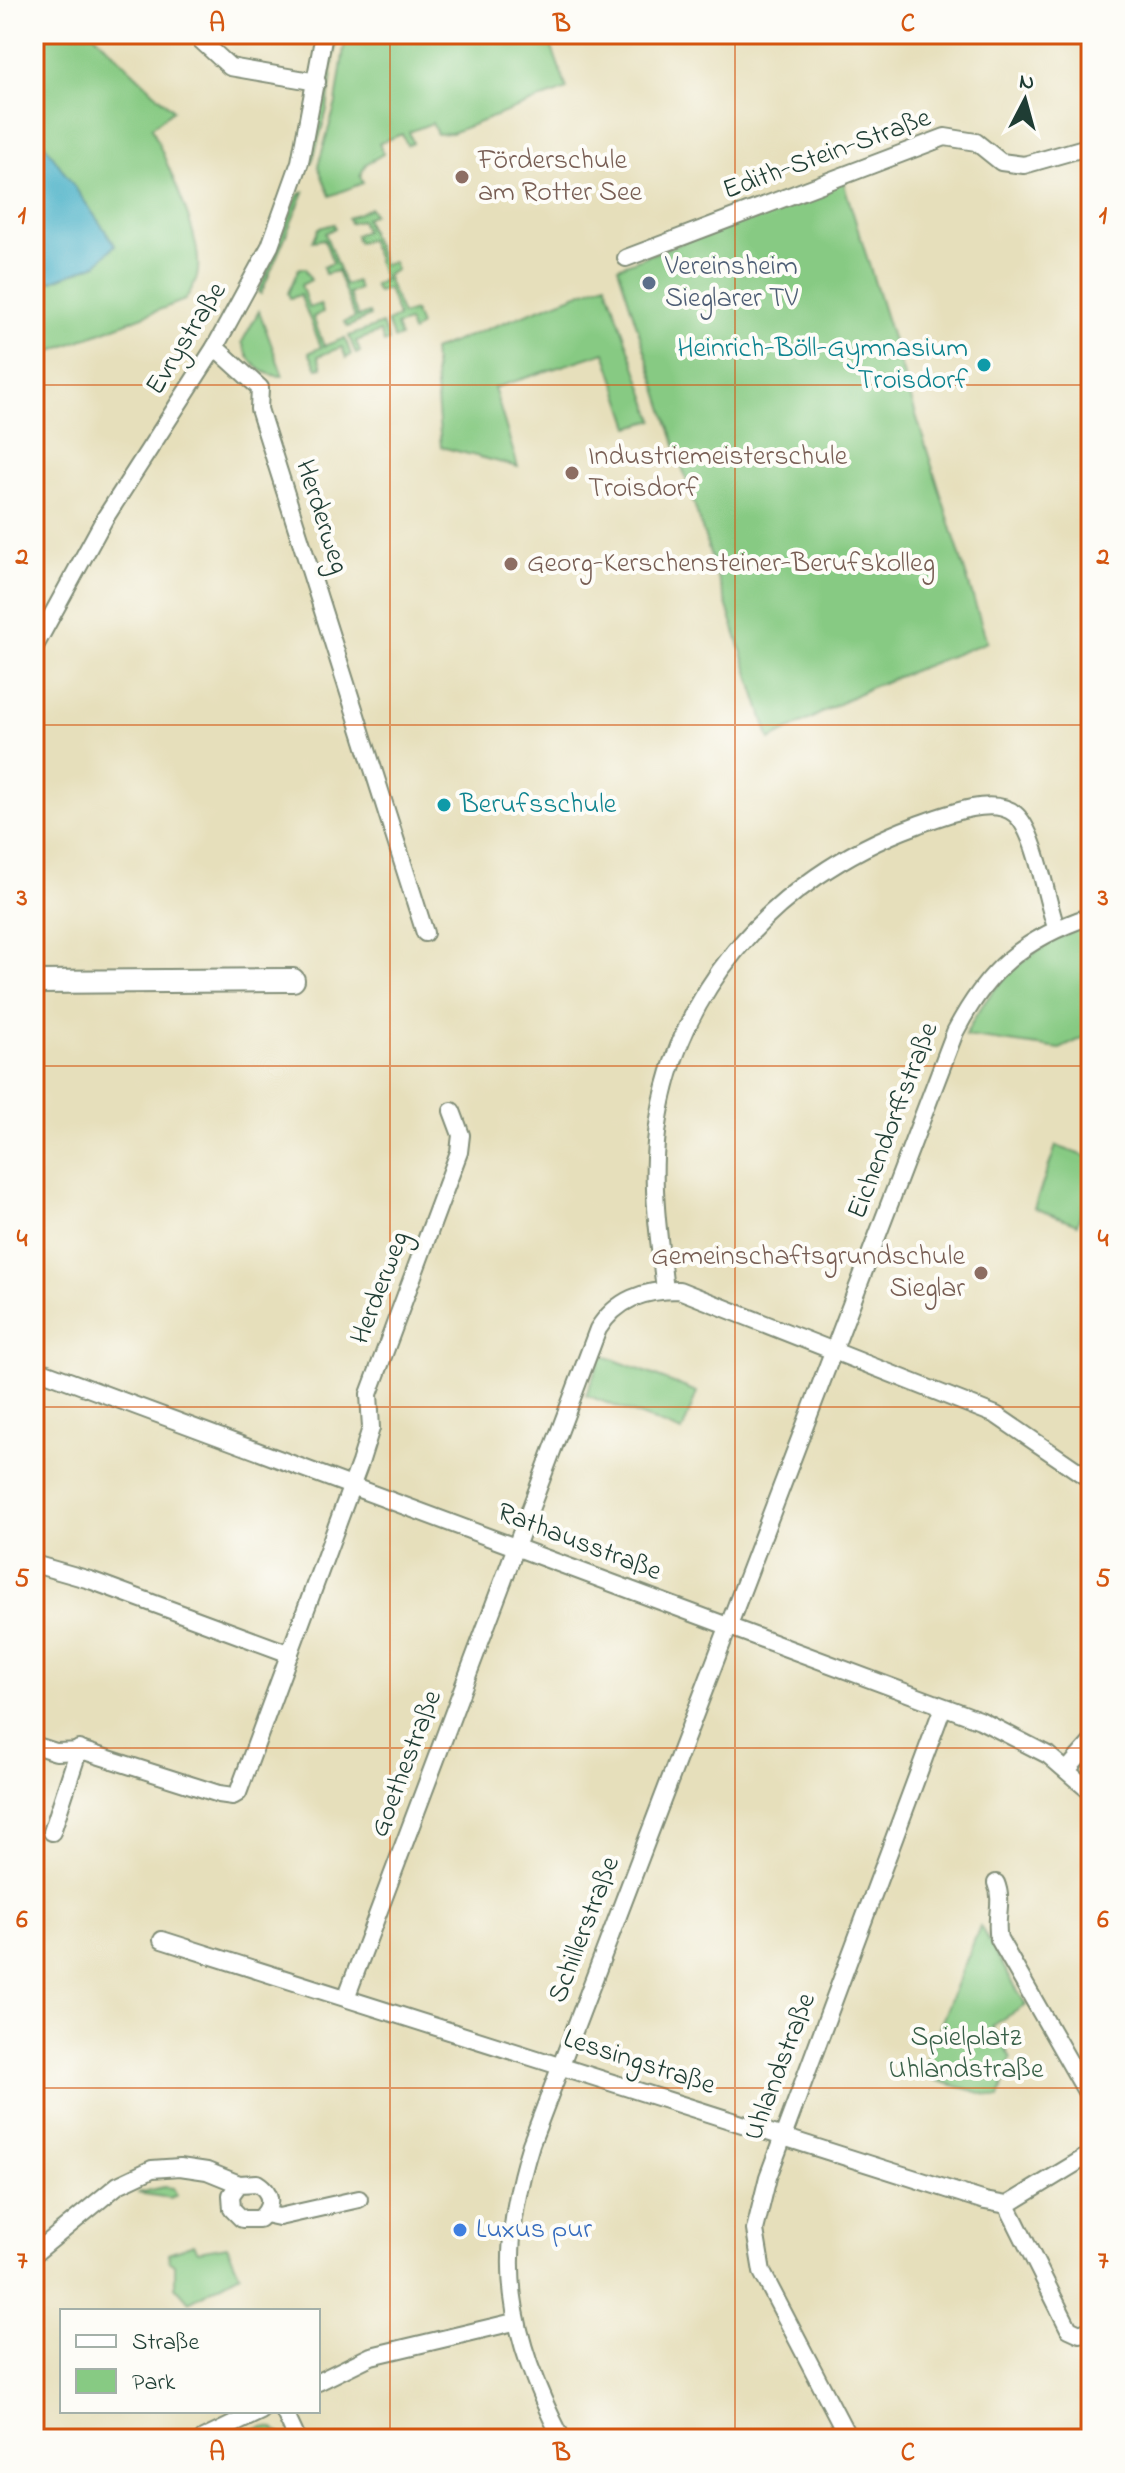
<svg xmlns="http://www.w3.org/2000/svg" width="1125" height="2473" font-family="'Indie Flower',sans-serif">
  <style>
    .green { fill: #87ca83; stroke: #53845c; stroke-width: 2 }
    .water { fill: #4ab1c8; stroke: #34777e; stroke-width: 2 }
    .lines { fill: none; stroke-linecap: round; stroke-linejoin: round }
    .minor-casing { stroke: #828e78; stroke-width: 20 }
    .major-casing { stroke: #828e78; stroke-width: 26 }
    .minor { stroke: #fff; stroke-width: 16 }
    .major { stroke: #fff; stroke-width: 22 }
    .grid { fill: none; stroke: #d45610; stroke-width: 2; stroke-opacity: 0.55 }
    .education-dot { fill: #8d6e63; stroke: #fdfcf7; stroke-width: 3 }
    .service-dot { fill: #5c6f8a; stroke: #fdfcf7; stroke-width: 3 }
    .culture-dot { fill: #0f9aa8; stroke: #fdfcf7; stroke-width: 3 }
    .shop-dot { fill: #3f7fe0; stroke: #fdfcf7; stroke-width: 3 }
    .labels { text-anchor: middle; dominant-baseline: central; stroke-width: 8; stroke-linejoin: round; paint-order: stroke }
    .street-label { font-size: 28px; fill: #1f3d34; stroke: #fdfcf7 }
    .education-label { font-size: 28px; fill: #785e54; stroke: #fdfcf7; text-anchor: start }
    .service-label { font-size: 28px; fill: #4e5e75; stroke: #fdfcf7; text-anchor: start }
    .culture-label { font-size: 28px; fill: #0d838f; stroke: #fdfcf7; text-anchor: end }
    .park-label { font-size: 28px; fill: #396048; stroke: #fdfcf7 }
    .shop-label { font-size: 28px; fill: #366cbe; stroke: #fdfcf7; text-anchor: start }
    .neatline { fill: none; stroke: #d45610; stroke-width: 3 }
    .grid-label { font-size: 26px; text-anchor: middle; font-weight: bold; fill: #d45610 }
  </style>
  <rect width="100%" height="100%" fill="#fdfcf7"/>
  <filter id="ink" filterUnits="userSpaceOnUse"><feTurbulence type="fractalNoise" baseFrequency=".0125" numOctaves="2"/><feDisplacementMap in="SourceGraphic" scale="16" xChannelSelector="R" yChannelSelector="G"/><feConvolveMatrix kernelMatrix="1 2 1 2 8 2 1 2 1" color-interpolation-filters="sRGB"/></filter>
  <filter id="wash" filterUnits="userSpaceOnUse"><feTurbulence type="fractalNoise" baseFrequency=".006" numOctaves="4" result="noise"/><feDisplacementMap in="SourceGraphic" scale="32" xChannelSelector="R" yChannelSelector="G"/><feGaussianBlur stdDeviation="1.8" result="paint"/><feColorMatrix in="noise" values="0 0 0 0 0 0 0 0 0 0 0 0 0 0 0 0 0 1.4 0 .05"/><feComposite in="paint" operator="in"/></filter>
  <g filter="url(#wash)">
    <rect width="100%" height="100%" fill="#e6dfbb"/>
    <!-- green -->
    <g class="green">
      <path d="M34 34H94L173 110 152 127C165 164 206 240 197 277 195 285 189 293 185 300L34 358V288L97 264 115 245 34 129Z"/>
      <polygon points="333,34 337,34 327,110 312,163 309,160 326,85"/>
      <polygon points="346,34 358,34 351,39 361,34 547,34 567,89 451,133 437,134 432,123 409,132 413,143 407,145 402,134 379,143 383,154 366,164 360,176 363,183 330,196 318,166 336,103"/>
      <polygon points="843,181 987,642 869,688 770,740 618,267"/>
      <polygon points="304,192 261,294 258,292 298,195"/>
      <polygon points="370,208 374,214 365,218 383,265 393,262 396,270 386,275 402,315 414,311 420,326 412,332 408,322 396,326 400,337 394,339 387,322 398,317 388,289 377,292 374,285 384,280 369,239 358,243 355,235 365,231 361,220 350,223 348,218"/>
      <polygon points="334,224 335,228 325,233 345,285 356,281 359,289 349,294 358,317 369,313 370,316 348,327 344,322 355,318 337,271 325,274 323,267 333,263 324,239 313,241 319,228"/>
      <polygon points="299,268 305,268 311,280 301,285 309,308 320,304 323,312 313,317 324,346 345,338 351,355 346,358 342,347 318,356 322,367 317,368 309,353 321,347 300,295 290,298 288,293"/>
      <polygon points="606,283 654,420 630,427 605,352 494,388 518,467 441,447 433,350"/>
      <path d="M259 311 283 376C260 376 249 362 242 342Z"/>
      <polygon points="382,324 389,341 384,343 380,332 356,341 360,352 356,354 349,336"/>
      <path d="M1091 924V1034L1060 1049 965 1036C990 982 1035 944 1091 924Z"/>
      <polygon points="1056,1146 1091,1158 1091,1187 1077,1224 1034,1208"/>
      <polygon points="602,1355 697,1392 682,1432 586,1395"/>
      <polygon points="980,1926 1026,2005 992,2026 1011,2058 999,2098 920,2076"/>
      <polygon points="164,2187 173,2188 177,2195 170,2198 137,2193"/>
      <polygon points="194,2244 198,2251 227,2246 240,2274 189,2302 175,2286 175,2264 169,2260 168,2253"/>
      <polygon points="262,2427 273,2428 286,2439 236,2439"/>
    </g>
    <!-- water -->
    <polygon class="water" points="34,129 115,245 97,264 34,288"/>
  </g>
  <g filter="url(#ink)">
    <g class="lines">
      <defs>
        <g id="minor">
          <polyline points="194,34 230,67 317,82"/>
          <polyline points="626,258 945,137 976,142 1001,162 1024,165 1091,146"/>
          <polyline points="215,347 260,388 259,409 425,933"/>
          <polyline points="34,648 105,518 215,347 270,246 300,162 324,34"/>
          <path d="M665 1290C660 1246 653 1201 655 1157 663 999 772 878 917 825 942 816 993 795 1015 814 1036 831 1046 900 1056 927"/>
          <polyline points="34,1368 980,1720 1048,1755 1091,1792"/>
          <polyline points="34,1564 90,1580 290,1654"/>
          <polyline points="34,1745 56,1752 84,1751 219,1794 233,1796 238,1793 360,1463 371,1428 369,1394 459,1152 461,1135 452,1111"/>
          <polyline points="1067,1770 1091,1743"/>
          <polyline points="52,1832 79,1749"/>
          <path d="M996 1883C1004 1902 994 1920 999 1939L1091 2100"/>
          <polyline points="162,1940 985,2201 1007,2205 1091,2154"/>
          <path d="M346 1998 598 1329C617 1299 643 1290 679 1290L996 1415 1091 1480"/>
          <polyline points="1007,2205 1069,2329 1080,2334 1091,2329"/>
          <polyline points="265,2214 279,2217 359,2199"/>
          <path d="M34 2254 118 2185 152 2169 180 2167 207 2171 239 2184 257 2183C273 2193 273 2207 259 2219H242L232 2209 231 2195 239 2184"/>
          <polyline points="318,2382 371,2356 514,2322"/>
          <polyline points="284,2411 297,2439"/>
          <polyline points="203,2439 261,2411"/>
          <path d="M562 2439C508 2334 495 2259 531 2144L955 1032C987 970 1024 938 1091 916"/>
          <polyline points="849,2439 762,2272 755,2230 768,2177 943,1707"/>
        </g>
        <polyline id="major" points="34,982 293,980"/>
      </defs>
      <!-- minor casing -->
      <use href="#minor" class="minor-casing"/>
      <!-- major casing -->
      <use href="#major" class="major-casing"/>
      <!-- minor -->
      <use href="#minor" class="minor"/>
      <!-- major -->
      <use href="#major" class="major"/>
    </g>
  </g>
  <!-- grid -->
  <path class="grid" d="M390 34V2439M735 34V2439M34 385H1091M34 725H1091M34 1066H1091M34 1407H1091M34 1748H1091M34 2088H1091"/>
  <!-- markers -->
  <g class="education-dot">
    <circle cx="462" cy="177" r="8"/>
    <circle cx="572" cy="473" r="8"/>
    <circle cx="511" cy="564" r="8"/>
    <circle cx="981" cy="1273" r="8"/>
  </g>
  <circle class="service-dot" cx="649" cy="283" r="8"/>
  <g class="culture-dot">
    <circle cx="984" cy="365" r="8"/>
    <circle cx="444" cy="805" r="8"/>
  </g>
  <circle class="shop-dot" cx="460" cy="2230" r="8"/>
  <g class="labels">
    <!-- street labels -->
    <g class="street-label">
      <text transform="translate(827 155) rotate(-20)">Edith-Stein-Straße</text>
      <text transform="translate(187 339) rotate(-58)">Evrystraße</text>
      <text transform="translate(321 517) rotate(72)">Herderweg</text>
      <text transform="translate(894 1121) rotate(-69)">Eichendorffstraße</text>
      <text transform="translate(381 1288) rotate(-69)">Herderweg</text>
      <text transform="translate(579 1543) rotate(21)">Rathausstraße</text>
      <text transform="translate(407 1764) rotate(-69)">Goethestraße</text>
      <text transform="translate(585 1930) rotate(-69)">Schillerstraße</text>
      <text transform="translate(639 2063) rotate(18)">Lessingstraße</text>
      <text transform="translate(781 2067) rotate(-69)">Uhlandstraße</text>
    </g>
    <!-- education labels -->
    <g class="education-label">
      <text x="478" y="161">Förderschule<tspan x="478" dy="32">am Rotter See</tspan></text>
      <text x="588" y="457">Industriemeisterschule<tspan x="588" dy="32">Troisdorf</tspan></text>
      <text x="527" y="564">Georg-Kerschensteiner-Berufskolleg</text>
      <text x="965" y="1257" text-anchor="end">Gemeinschaftsgrundschule<tspan x="965" dy="32">Sieglar</tspan></text>
    </g>
    <!-- service labels -->
    <g class="service-label">
      <text x="665" y="267">Vereinsheim<tspan x="665" dy="32">Sieglarer TV</tspan></text>
    </g>
    <!-- culture labels -->
    <g class="culture-label">
      <text x="968" y="349">Heinrich-Böll-Gymnasium<tspan x="968" dy="32">Troisdorf</tspan></text>
      <text x="460" y="805" text-anchor="start">Berufsschule</text>
    </g>
    <!-- park labels -->
    <g class="park-label">
      <text x="966" y="2038">Spielplatz<tspan x="966" dy="32">Uhlandstraße</tspan></text>
    </g>
    <!-- shop labels -->
    <g class="shop-label">
      <text x="476" y="2230">Luxus pur</text>
    </g>
  </g>
  <!-- margin -->
  <rect width="1125" height="2473" fill="none" stroke="#fdfcf7" stroke-width="88"/>
  <!-- legend -->
  <rect x="60" y="2309" width="260" height="104" fill="#fdfcf7" stroke="#a4b0a9" stroke-width="2"/>
  <rect x="76" y="2335" width="40" height="12" fill="#ffffff" stroke="#a4b0a9" stroke-width="2"/>
  <text x="132" y="2349" font-size="24" fill="#1f3d34">Straße</text>
  <rect x="76" y="2369" width="40" height="24" fill="#87ca83" stroke="#a4b0a9" stroke-width="2"/>
  <text x="132" y="2389" font-size="24" fill="#1f3d34">Park</text>
  <!-- north arrow -->
  <g transform="translate(1025 100) rotate(6)" stroke="#fdfcf7" stroke-width="6" paint-order="stroke">
  <path d="M0-6L14 30L0 20L-14 30Z" fill="#1f3d34"/>
  <text y="-12" font-size="22" font-weight="bold" text-anchor="middle" fill="#1f3d34">N</text>
  </g>
  <rect x="44" y="44" width="1037" height="2385" class="neatline"/>
  <g class="grid-label">
    <text x="217" y="31">A</text>
    <text x="562" y="31">B</text>
    <text x="908" y="31">C</text>
    <text x="22" y="223">1</text>
    <text x="1103" y="223">1</text>
    <text x="22" y="564">2</text>
    <text x="1103" y="564">2</text>
    <text x="22" y="905">3</text>
    <text x="1103" y="905">3</text>
    <text x="22" y="1246">4</text>
    <text x="1103" y="1246">4</text>
    <text x="22" y="1586">5</text>
    <text x="1103" y="1586">5</text>
    <text x="22" y="1927">6</text>
    <text x="1103" y="1927">6</text>
    <text x="22" y="2268">7</text>
    <text x="1103" y="2268">7</text>
    <text x="217" y="2460">A</text>
    <text x="562" y="2460">B</text>
    <text x="908" y="2460">C</text>
  </g>
</svg>
